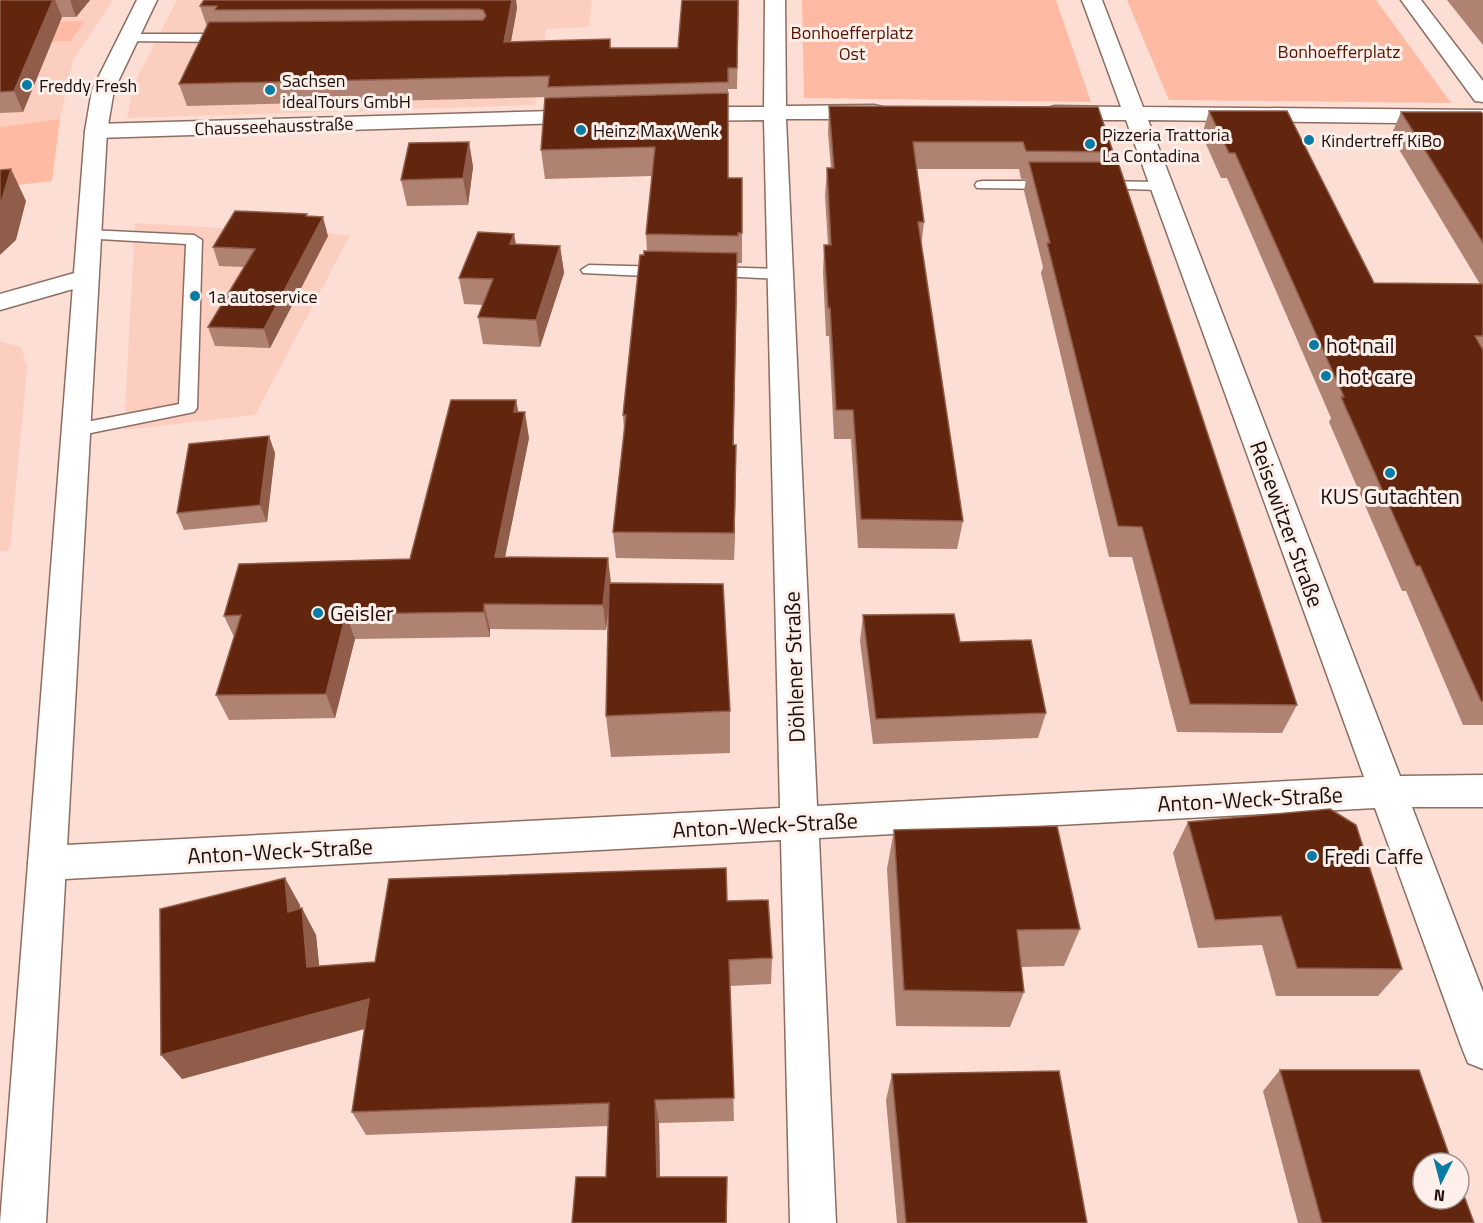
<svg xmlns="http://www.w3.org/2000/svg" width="1483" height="1223" font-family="'Titillium Web',sans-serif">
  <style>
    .built { fill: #fbcebf }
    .green { fill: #febaa2 }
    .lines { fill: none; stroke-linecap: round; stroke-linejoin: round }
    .service-casing { stroke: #8d6d62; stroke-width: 3 }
    .minor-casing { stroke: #8d6d62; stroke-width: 3 }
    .secondary-casing { stroke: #8d6d62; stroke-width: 3 }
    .service { fill: #fff; fill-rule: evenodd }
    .minor { fill: #fff; fill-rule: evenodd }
    .secondary { fill: #fff; fill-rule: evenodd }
    .wall { fill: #af8272 }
    .shaded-wall { fill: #905d4a }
    .building { fill: #62260f; stroke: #905d4a; stroke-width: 1.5 }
    .poi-dot { fill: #087ca4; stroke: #feefea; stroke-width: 2 }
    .labels { text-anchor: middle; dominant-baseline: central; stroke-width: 6; stroke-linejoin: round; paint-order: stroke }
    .far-park-label { font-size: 18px; fill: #541500; stroke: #feefea }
    .far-poi-label { font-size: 18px; fill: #1b0f0b; stroke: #feefea; text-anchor: start }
    .far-street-label { font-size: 18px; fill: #1b0f0b; stroke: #feefea }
    .poi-label { font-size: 22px; fill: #1b0f0b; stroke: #feefea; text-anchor: start }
    .street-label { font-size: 22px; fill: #1b0f0b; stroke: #feefea }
  </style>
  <rect width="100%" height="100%" fill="#fcded4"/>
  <!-- built -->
  <g class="built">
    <polygon points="0,0 113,0 73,60 60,119 0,127"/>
    <polygon points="177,0 592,0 589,27 546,29 535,105 127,118 135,82"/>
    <polygon points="135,223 350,235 255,415 124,430"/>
    <polygon points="0,341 21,347 27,367 10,550 0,552"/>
  </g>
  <!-- green -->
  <g class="green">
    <polygon points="802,0 1056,0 1091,102 804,98"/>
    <polygon points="1127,0 1376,0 1451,103 1169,100"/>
    <polygon points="84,21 71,41 24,42 55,22"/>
    <polygon points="60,119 52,181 0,187 0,127"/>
  </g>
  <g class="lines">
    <defs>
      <g id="service">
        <polygon points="127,34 229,34 235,38 229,42 122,41 121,38"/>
        <polygon points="982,181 1053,181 1060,185 1053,189 977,188 975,185 977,182"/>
        <polygon points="1096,181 1161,182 1168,186 1161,190 1091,188 1089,185 1091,182"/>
        <polygon points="88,230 194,235 202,240 197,408 194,412 76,436 69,434 67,430 69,426 76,424 179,404 186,244 82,238 80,235 82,232"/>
        <polygon points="589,265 666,267 674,272 666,277 583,273 581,270"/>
        <polygon points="709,267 780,269 788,274 780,279 703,275 701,272"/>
      </g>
      <g id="minor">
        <polygon points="765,0 785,0 786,106 874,105 882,107 885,112 882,117 874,119 786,119 817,806 1364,777 1126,120 1055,120 1047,118 1044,113 1047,108 1055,106 1121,107 1082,0 1102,0 1143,107 1483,110 1483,124 1148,120 1400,776 1483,775 1483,807 1412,807 1483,992 1483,1069 1468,1063 1462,1048 1375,808 819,838 836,1223 790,1223 781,840 47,880 33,875 28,863 33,851 47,846 780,808 764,120 683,121 675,119 672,114 675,109 683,107 764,107"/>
        <polygon points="1401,0 1421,0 1483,81 1483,102 1475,101"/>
        <polygon points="589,110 597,112 600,117 597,122 96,138 88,136 85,131 88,126 96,124"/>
        <polygon points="85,270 94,273 98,278 94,283 0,310 0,294"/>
      </g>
      <polygon id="secondary" points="137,0 157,0 114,90 107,131 46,1223 0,1223 85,131 92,90"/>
    </defs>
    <!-- service casing -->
    <use href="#service" class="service-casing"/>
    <!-- minor casing -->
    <use href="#minor" class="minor-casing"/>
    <!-- secondary casing -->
    <use href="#secondary" class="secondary-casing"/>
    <!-- service -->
    <use href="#service" class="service"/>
    <!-- minor -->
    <use href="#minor" class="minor"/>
    <!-- secondary -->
    <use href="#secondary" class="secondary"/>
  </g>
  <!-- wall -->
  <g class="wall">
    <polygon points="0,0 90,0 76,17 62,17 23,112 0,113"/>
    <polygon points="204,0 516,0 517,8 511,42 610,48 678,48 682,0 739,0 737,89 728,89 728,178 742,178 742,263 738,263 737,266 733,445 736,472 734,560 616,558 613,532 624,431 623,415 644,255 647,251 646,234 652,176 545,179 541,150 549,97 187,106 179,84 207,27 200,6"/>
    <polygon points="1447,0 1483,0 1483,45"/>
    <polygon points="829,106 1113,152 1111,162 1297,705 1282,733 1177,732 1132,557 1109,557 1041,273 1043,267 1024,191 1026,179 1021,179 1019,169 917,169 924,222 921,247 963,521 957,549 858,548 851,439 834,439 829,336 826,336 823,273 824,245 828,245 825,196 827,168 831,168 828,133"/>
    <polygon points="1209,111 1374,283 1480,284 1391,136 1401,112 1483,114 1483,725 1463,725 1406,591 1402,591 1329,422 1331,418 1227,178 1221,178 1202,135"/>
    <polygon points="469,142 473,167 468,205 407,206 401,180"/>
    <polygon points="308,217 328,236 270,348 215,346 208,327 244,267 219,266 213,247"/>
    <polygon points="514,234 516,244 560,246 564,273 540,347 483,344 478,317 483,305 464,304 459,278"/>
    <polygon points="516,400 518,412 529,438 505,557 611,583 730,711 730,753 611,757 606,716 609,606 606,630 490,629 490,637 355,639 335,718 229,720 216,695 234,637 224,616 410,559"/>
    <polygon points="275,453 267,522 184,530 177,513"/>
    <polygon points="863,615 1046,713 1038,738 873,744 860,641"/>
    <polygon points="1188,822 1402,969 1378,996 1276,996 1262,945 1198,948 1173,853"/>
    <polygon points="894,830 1080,929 1064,966 1021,967 1024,992 1010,1027 896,1026 887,869"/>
    <polygon points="727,901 772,958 771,984 730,986 734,1121 659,1123 660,1177 727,1198 727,1223 572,1223 606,1177 608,1126 366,1135 352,1112 365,1029 182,1079 300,905 300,908 316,935 319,966 375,962"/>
    <polygon points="1280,1070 1474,1223 1298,1223 1263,1091"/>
    <polygon points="892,1074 1087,1223 897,1223 886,1100"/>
  </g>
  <!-- shaded-wall -->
  <g class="shaded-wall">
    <polygon points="53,0 55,0 62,17 23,112 14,91"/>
    <polygon points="70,0 90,0 76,17"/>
    <polygon points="512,0 516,0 517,8 507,63 504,42"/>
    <polygon points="469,142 473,167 468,205 463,178"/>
    <polygon points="11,169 26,201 16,240 0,255 0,206"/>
    <polygon points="323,217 328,236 270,348 264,329"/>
    <polygon points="514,234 518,260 510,244"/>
    <polygon points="560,246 564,273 540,347 536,320"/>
    <polygon points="737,253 737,280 733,471 733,445"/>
    <polygon points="516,400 521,426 514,412"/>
    <polygon points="525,412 529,438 500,582 495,557"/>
    <polygon points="269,436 275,453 267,522 260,505"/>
    <polygon points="736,445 736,472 734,560 734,533"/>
    <polygon points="608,558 611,583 606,630 603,605"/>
    <polygon points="484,604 490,629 490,637 484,612"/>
    <polygon points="346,614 355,639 335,718 326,694"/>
    <polygon points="285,878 300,905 303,939 288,912"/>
    <polygon points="302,908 316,935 322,993 307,967"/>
    <polygon points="369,999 382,1024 182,1079 161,1055"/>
    <polygon points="655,1100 659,1123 660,1198 657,1177"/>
  </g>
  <!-- building -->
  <g class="building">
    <polygon points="0,0 53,0 14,91 0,92"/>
    <polygon points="204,0 512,0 504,42 610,39 610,48 678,48 682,0 738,0 737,68 728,68 728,82 548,87 549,76 179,84 209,22 483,20 486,16 483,10 478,9 215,10 217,6 200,6"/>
    <polygon points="728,93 728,178 742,178 742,233 738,233 738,236 646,234 655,147 541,150 545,98"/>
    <polygon points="829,106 1098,107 1113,152 1026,151 1023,142 913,142 924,222 918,222 963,521 861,519 853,410 836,410 830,308 828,308 824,245 831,245 827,168 834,168"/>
    <polygon points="1209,111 1287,111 1374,283 1483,284 1483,336 1475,336 1483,350 1483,701 1481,701 1420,566 1416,566 1341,397 1344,397 1235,153 1229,153"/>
    <polygon points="1401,112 1481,112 1483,114 1483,243"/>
    <polygon points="469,142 463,178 401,180 409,143"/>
    <polygon points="1029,162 1118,162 1297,705 1190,704 1142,527 1118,526 1047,243 1050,243"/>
    <polygon points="11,169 0,206 0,170"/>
    <polygon points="235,211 307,214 306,216 323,217 264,329 208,327 255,249 213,247"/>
    <polygon points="478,232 514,234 510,244 560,246 536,320 478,317 493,279 459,278"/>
    <polygon points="644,251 737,253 733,445 736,445 734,533 613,532 626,415 623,415 633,319 640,255 644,255"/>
    <polygon points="451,400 516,400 514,412 525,412 495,557 608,558 603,605 484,604 484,612 346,614 326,694 216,695 241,615 224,616 239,564 410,559"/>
    <polygon points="269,436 260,505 177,513 189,444"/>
    <polygon points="609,583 723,584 730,711 606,716"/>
    <polygon points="954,614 960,642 1031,640 1046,713 876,719 863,615"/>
    <polygon points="1330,809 1356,825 1402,969 1297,968 1281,916 1215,920 1188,822"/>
    <polygon points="1057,826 1080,929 1017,930 1024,992 904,990 894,830"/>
    <polygon points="726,868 727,901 768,900 772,958 729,960 734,1098 655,1100 657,1177 727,1177 726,1223 572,1223 576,1177 606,1177 609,1103 352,1112 369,999 161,1055 160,909 285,878 288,912 302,908 307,967 375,962 389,879"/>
    <polygon points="1280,1070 1419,1070 1452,1163 1423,1163 1423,1199 1459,1199 1459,1182 1474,1223 1322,1223"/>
    <polygon points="1059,1071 1087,1223 906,1223 892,1074"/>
  </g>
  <!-- markers -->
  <g class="poi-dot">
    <circle cx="27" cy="85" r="6"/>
    <circle cx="270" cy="90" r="6"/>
    <circle cx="581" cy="130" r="6"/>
    <circle cx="1309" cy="140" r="6"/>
    <circle cx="1090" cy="144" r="6"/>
    <circle cx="195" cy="296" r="6"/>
    <circle cx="1314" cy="345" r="6"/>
    <circle cx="1326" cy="376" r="6"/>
    <circle cx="1390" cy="473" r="6"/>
    <circle cx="318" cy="613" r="6"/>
    <circle cx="1312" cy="856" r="6"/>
  </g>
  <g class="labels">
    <!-- far-park labels -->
    <g class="far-park-label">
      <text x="852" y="32">Bonhoefferplatz<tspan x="852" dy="21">Ost</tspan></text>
      <text x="1339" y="51">Bonhoefferplatz</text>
    </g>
    <!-- far-poi labels -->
    <g class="far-poi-label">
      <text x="282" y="80">Sachsen<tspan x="282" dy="21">idealTours GmbH</tspan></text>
      <text x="39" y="85">Freddy Fresh</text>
      <text x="593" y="130">Heinz Max Wenk</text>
      <text x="1102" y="134">Pizzeria Trattoria<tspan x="1102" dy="21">La Contadina</tspan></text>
      <text x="1321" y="140">Kindertreff KiBo</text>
      <text x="207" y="296">1a autoservice</text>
    </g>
    <!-- far-street labels -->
    <g class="far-street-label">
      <text transform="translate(274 126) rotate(-2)">Chausseehausstraße</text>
    </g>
    <!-- poi labels -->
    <g class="poi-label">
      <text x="1326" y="345">hot nail</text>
      <text x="1338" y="376">hot care</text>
      <text x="1390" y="496" text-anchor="middle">KUS Gutachten</text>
      <text x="330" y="613">Geisler</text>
      <text x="1324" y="856">Fredi Caffe</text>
    </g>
    <!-- street labels -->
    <g class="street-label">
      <text transform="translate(1287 524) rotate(70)">Reisewitzer Straße</text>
      <text transform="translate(794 667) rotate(-92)">Döhlener Straße</text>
      <text transform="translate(1250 799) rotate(-3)">Anton-Weck-Straße</text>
      <text transform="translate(765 825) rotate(-3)">Anton-Weck-Straße</text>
      <text transform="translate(280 851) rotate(-3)">Anton-Weck-Straße</text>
    </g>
  </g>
  <!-- north arrow -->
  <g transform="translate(1441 1181) rotate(186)"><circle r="28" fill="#feefea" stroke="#a39591" stroke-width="1.5"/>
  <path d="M0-4.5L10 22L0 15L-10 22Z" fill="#087ca4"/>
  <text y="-9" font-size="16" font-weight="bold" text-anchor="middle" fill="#1b0f0b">N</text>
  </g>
</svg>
